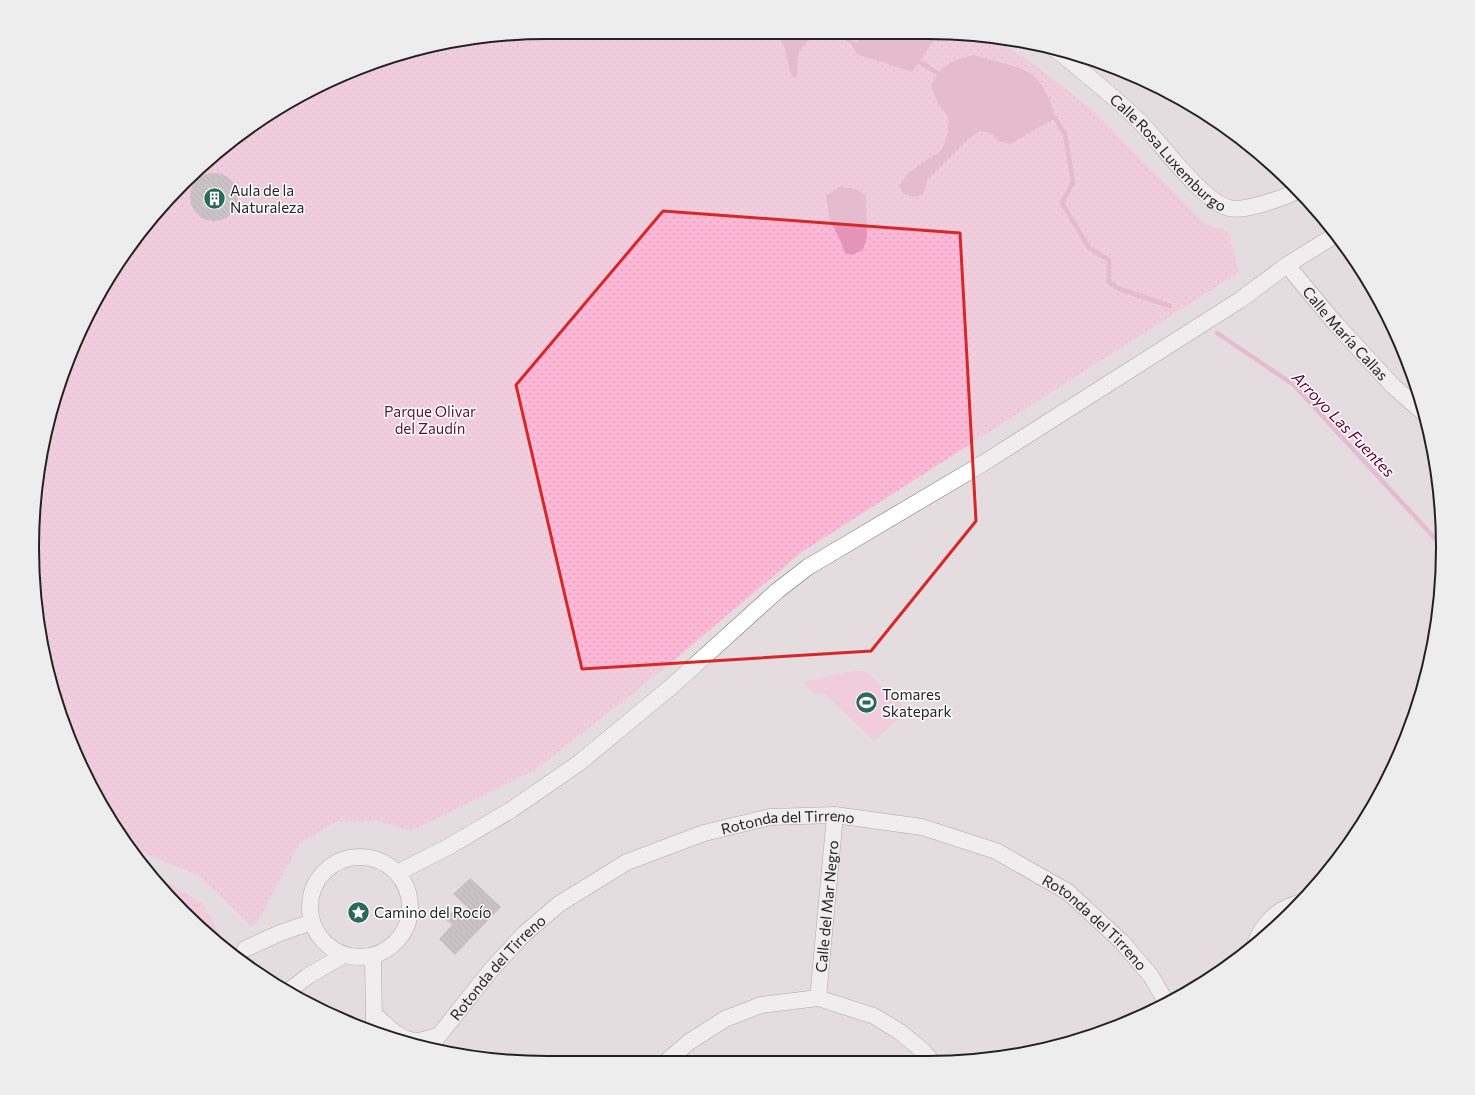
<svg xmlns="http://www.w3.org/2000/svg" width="1475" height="1095" font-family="Commissioner,sans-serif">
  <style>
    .grass { fill: url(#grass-tufts) }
    .park { fill: url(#park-dots) }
    .pitch { fill: #fdb8d7 }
    .water { fill: #e494b9 }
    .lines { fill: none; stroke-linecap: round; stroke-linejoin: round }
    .stream { stroke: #e494b9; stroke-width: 4.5 }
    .building { fill: url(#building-back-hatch) }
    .street-casing { stroke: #70686b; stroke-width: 17 }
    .street { stroke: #fff; stroke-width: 16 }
    .marked { fill: none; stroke: #d62828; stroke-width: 3; stroke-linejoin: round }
    .labels { text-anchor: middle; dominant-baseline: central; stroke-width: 3; stroke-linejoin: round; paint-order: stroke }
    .street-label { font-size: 15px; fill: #252223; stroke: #fff }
    .poi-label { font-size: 15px; fill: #252223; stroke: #fff; text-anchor: start }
    .park-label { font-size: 15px; fill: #571139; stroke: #fff }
    .water-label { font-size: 16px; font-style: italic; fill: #62003d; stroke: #fff }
    .rim { fill: none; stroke: #252223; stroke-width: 2 }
  </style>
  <defs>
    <pattern id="grass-tufts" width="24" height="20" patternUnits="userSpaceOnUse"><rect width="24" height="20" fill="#fdb8d7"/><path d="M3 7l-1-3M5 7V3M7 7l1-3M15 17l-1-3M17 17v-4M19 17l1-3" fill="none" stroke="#d99eb8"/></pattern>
    <pattern id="park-dots" width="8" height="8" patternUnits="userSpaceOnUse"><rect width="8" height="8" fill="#fdb8d7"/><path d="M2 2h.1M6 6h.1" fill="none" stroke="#d99eb8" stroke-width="1.8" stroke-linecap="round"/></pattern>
    <pattern id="building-back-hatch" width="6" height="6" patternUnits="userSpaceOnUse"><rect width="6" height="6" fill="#aba3a6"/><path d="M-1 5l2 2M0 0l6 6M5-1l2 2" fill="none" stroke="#8b8487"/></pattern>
  </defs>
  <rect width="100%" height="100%" fill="#e5dce0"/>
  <!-- grass -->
  <polygon class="grass" points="153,876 160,878 202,903 228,950 208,935"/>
  <!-- park -->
  <polygon class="park" points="547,32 961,33 995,39 1035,65 1090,108 1203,222 1213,227 1228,231 1239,272 802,552 660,672 535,770 411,831 379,821 335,822 299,844 259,919 252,927 199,876 144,853 134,853 71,745 50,681 33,581 42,447 85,319 160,207 208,160 290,101 414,50"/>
  <!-- pitch -->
  <polygon class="pitch" points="852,671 865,671 908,711 874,741 824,693 815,694 803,682"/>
  <!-- water -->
  <g class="water">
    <path d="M775 33H816C809 40 801 46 798 56 797 63 798 71 796 78L792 77C786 59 789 48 775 33Z"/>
    <polygon points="867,33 939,33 912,72 857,54 852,46"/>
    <path d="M973 55C989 60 1009 64 1024 70 1042 78 1051 100 1055 118L1010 144 999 141 991 133 979 131 968 139 928 179 923 194 914 197 904 194 899 186 909 172 942 150 948 132V117L938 103 931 86C942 65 951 61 973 55Z"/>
    <polygon points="839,187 856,189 866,196 867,237 863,250 852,255 845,253 840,240 829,218 826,196"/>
  </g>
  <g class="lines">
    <!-- stream -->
    <g class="stream">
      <polyline points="839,33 854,44 859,45"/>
      <path d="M915 60C925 63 933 72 943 76"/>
      <polyline points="1049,116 1055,118 1065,134 1073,182 1062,203 1089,248 1109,260 1109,282 1120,289 1170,306"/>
      <polyline points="1217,333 1294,385 1441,545"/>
    </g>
  </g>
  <!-- building -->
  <g class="building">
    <circle cx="214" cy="197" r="24"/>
    <polygon points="470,878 501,907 455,955 439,939 452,925 445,919 458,906 465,912 469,909 453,894"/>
  </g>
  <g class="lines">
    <defs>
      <g id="street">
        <path id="s1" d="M1053 48 1064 56C1089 77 1117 99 1140 122 1161 143 1202 201 1229 208 1244 212 1284 198 1299 190"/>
        <path id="s2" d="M1287 265 1335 323 1393 386 1426 415"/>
        <circle cx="360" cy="907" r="50"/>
        <polyline points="397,873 448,847 511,810 579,763 672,686 777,591 808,567 982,464 1240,300 1287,265 1337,234"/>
        <path d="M1255 944C1262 924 1278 908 1299 903"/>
        <polyline points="245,949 280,933 312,922"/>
        <polyline points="373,956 374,1023"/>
        <polyline points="287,992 308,976 344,955"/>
        <path id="s3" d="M818 998 835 815"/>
        <path d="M374 1014C387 1025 398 1040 416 1041 423 1041 431 1037 438 1036"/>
        <path id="s4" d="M429 1048 491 970 524 934 559 904 627 862 704 833 770 817 835 815 922 827 996 851 1068 892 1122 942 1151 976 1165 1000"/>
        <polyline points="667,1061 689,1042 725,1019 761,1005 818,998 874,1016 900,1032 923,1051 930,1059"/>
      </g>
    </defs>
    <!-- street casing -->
    <use href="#street" class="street-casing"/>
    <!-- street -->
    <use href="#street" class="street"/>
  </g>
  <!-- marked area -->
  <path d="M0 0H1475V1095H0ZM663 211 960 233 976 521 871 651 582 669 516 385Z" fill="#e5dce0" fill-opacity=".55" fill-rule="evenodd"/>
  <path class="marked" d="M663 211 960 233 976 521 871 651 582 669 516 385Z"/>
  <!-- icons -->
  <defs>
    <symbol id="building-disc" viewBox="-11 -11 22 22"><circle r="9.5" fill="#2b6a57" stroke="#fff"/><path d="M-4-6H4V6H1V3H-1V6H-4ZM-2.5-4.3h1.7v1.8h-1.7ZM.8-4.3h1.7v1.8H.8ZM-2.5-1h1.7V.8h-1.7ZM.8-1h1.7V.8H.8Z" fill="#fff"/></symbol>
    <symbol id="stadium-disc" viewBox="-11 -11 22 22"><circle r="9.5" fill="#2b6a57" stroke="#fff"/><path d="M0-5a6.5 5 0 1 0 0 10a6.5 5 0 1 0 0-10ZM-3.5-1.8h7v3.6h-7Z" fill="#fff"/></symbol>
    <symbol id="sight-disc" viewBox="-11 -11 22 22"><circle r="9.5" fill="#2b6a57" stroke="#fff"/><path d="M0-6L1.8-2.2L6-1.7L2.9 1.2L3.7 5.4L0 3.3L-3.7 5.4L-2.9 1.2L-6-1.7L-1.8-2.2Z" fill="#fff"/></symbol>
  </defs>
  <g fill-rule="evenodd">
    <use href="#building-disc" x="202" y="186" width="25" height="25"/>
    <use href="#stadium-disc" x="854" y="690" width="25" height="25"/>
    <use href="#sight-disc" x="346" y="900" width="25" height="25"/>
  </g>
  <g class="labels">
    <!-- street labels -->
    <g class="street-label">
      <text stroke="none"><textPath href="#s1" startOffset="156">Calle Rosa Luxemburgo</textPath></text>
      <text stroke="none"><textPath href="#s2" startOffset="90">Calle María Callas</textPath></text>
      <text stroke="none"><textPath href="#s4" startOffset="442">Rotonda del Tirreno</textPath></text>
      <text stroke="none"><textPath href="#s3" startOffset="92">Calle del Mar Negro</textPath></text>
      <text stroke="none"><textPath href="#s4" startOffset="778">Rotonda del Tirreno</textPath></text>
      <text stroke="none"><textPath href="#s4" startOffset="106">Rotonda del Tirreno</textPath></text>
    </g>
    <!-- poi labels -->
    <g class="poi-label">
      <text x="230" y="190">Aula de la<tspan x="230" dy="17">Naturaleza</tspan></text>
      <text x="882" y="694">Tomares<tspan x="882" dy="17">Skatepark</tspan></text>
      <text x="374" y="912">Camino del Rocío</text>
    </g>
    <!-- park labels -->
    <g class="park-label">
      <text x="430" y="411">Parque Olivar<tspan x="430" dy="17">del Zaudín</tspan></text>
    </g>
    <!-- water labels -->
    <g class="water-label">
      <text transform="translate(1344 424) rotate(46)">Arroyo Las Fuentes</text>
    </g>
  </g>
  <!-- crop -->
  <path d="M0 0H1475V1095H0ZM547 39H928A508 508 0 0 1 1436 547V548A508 508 0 0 1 928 1056H547A508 508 0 0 1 39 548V547A508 508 0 0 1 547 39Z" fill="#eeeded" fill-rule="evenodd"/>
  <path class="rim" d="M547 39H928A508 508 0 0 1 1436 547V548A508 508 0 0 1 928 1056H547A508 508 0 0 1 39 548V547A508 508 0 0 1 547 39Z"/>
</svg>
